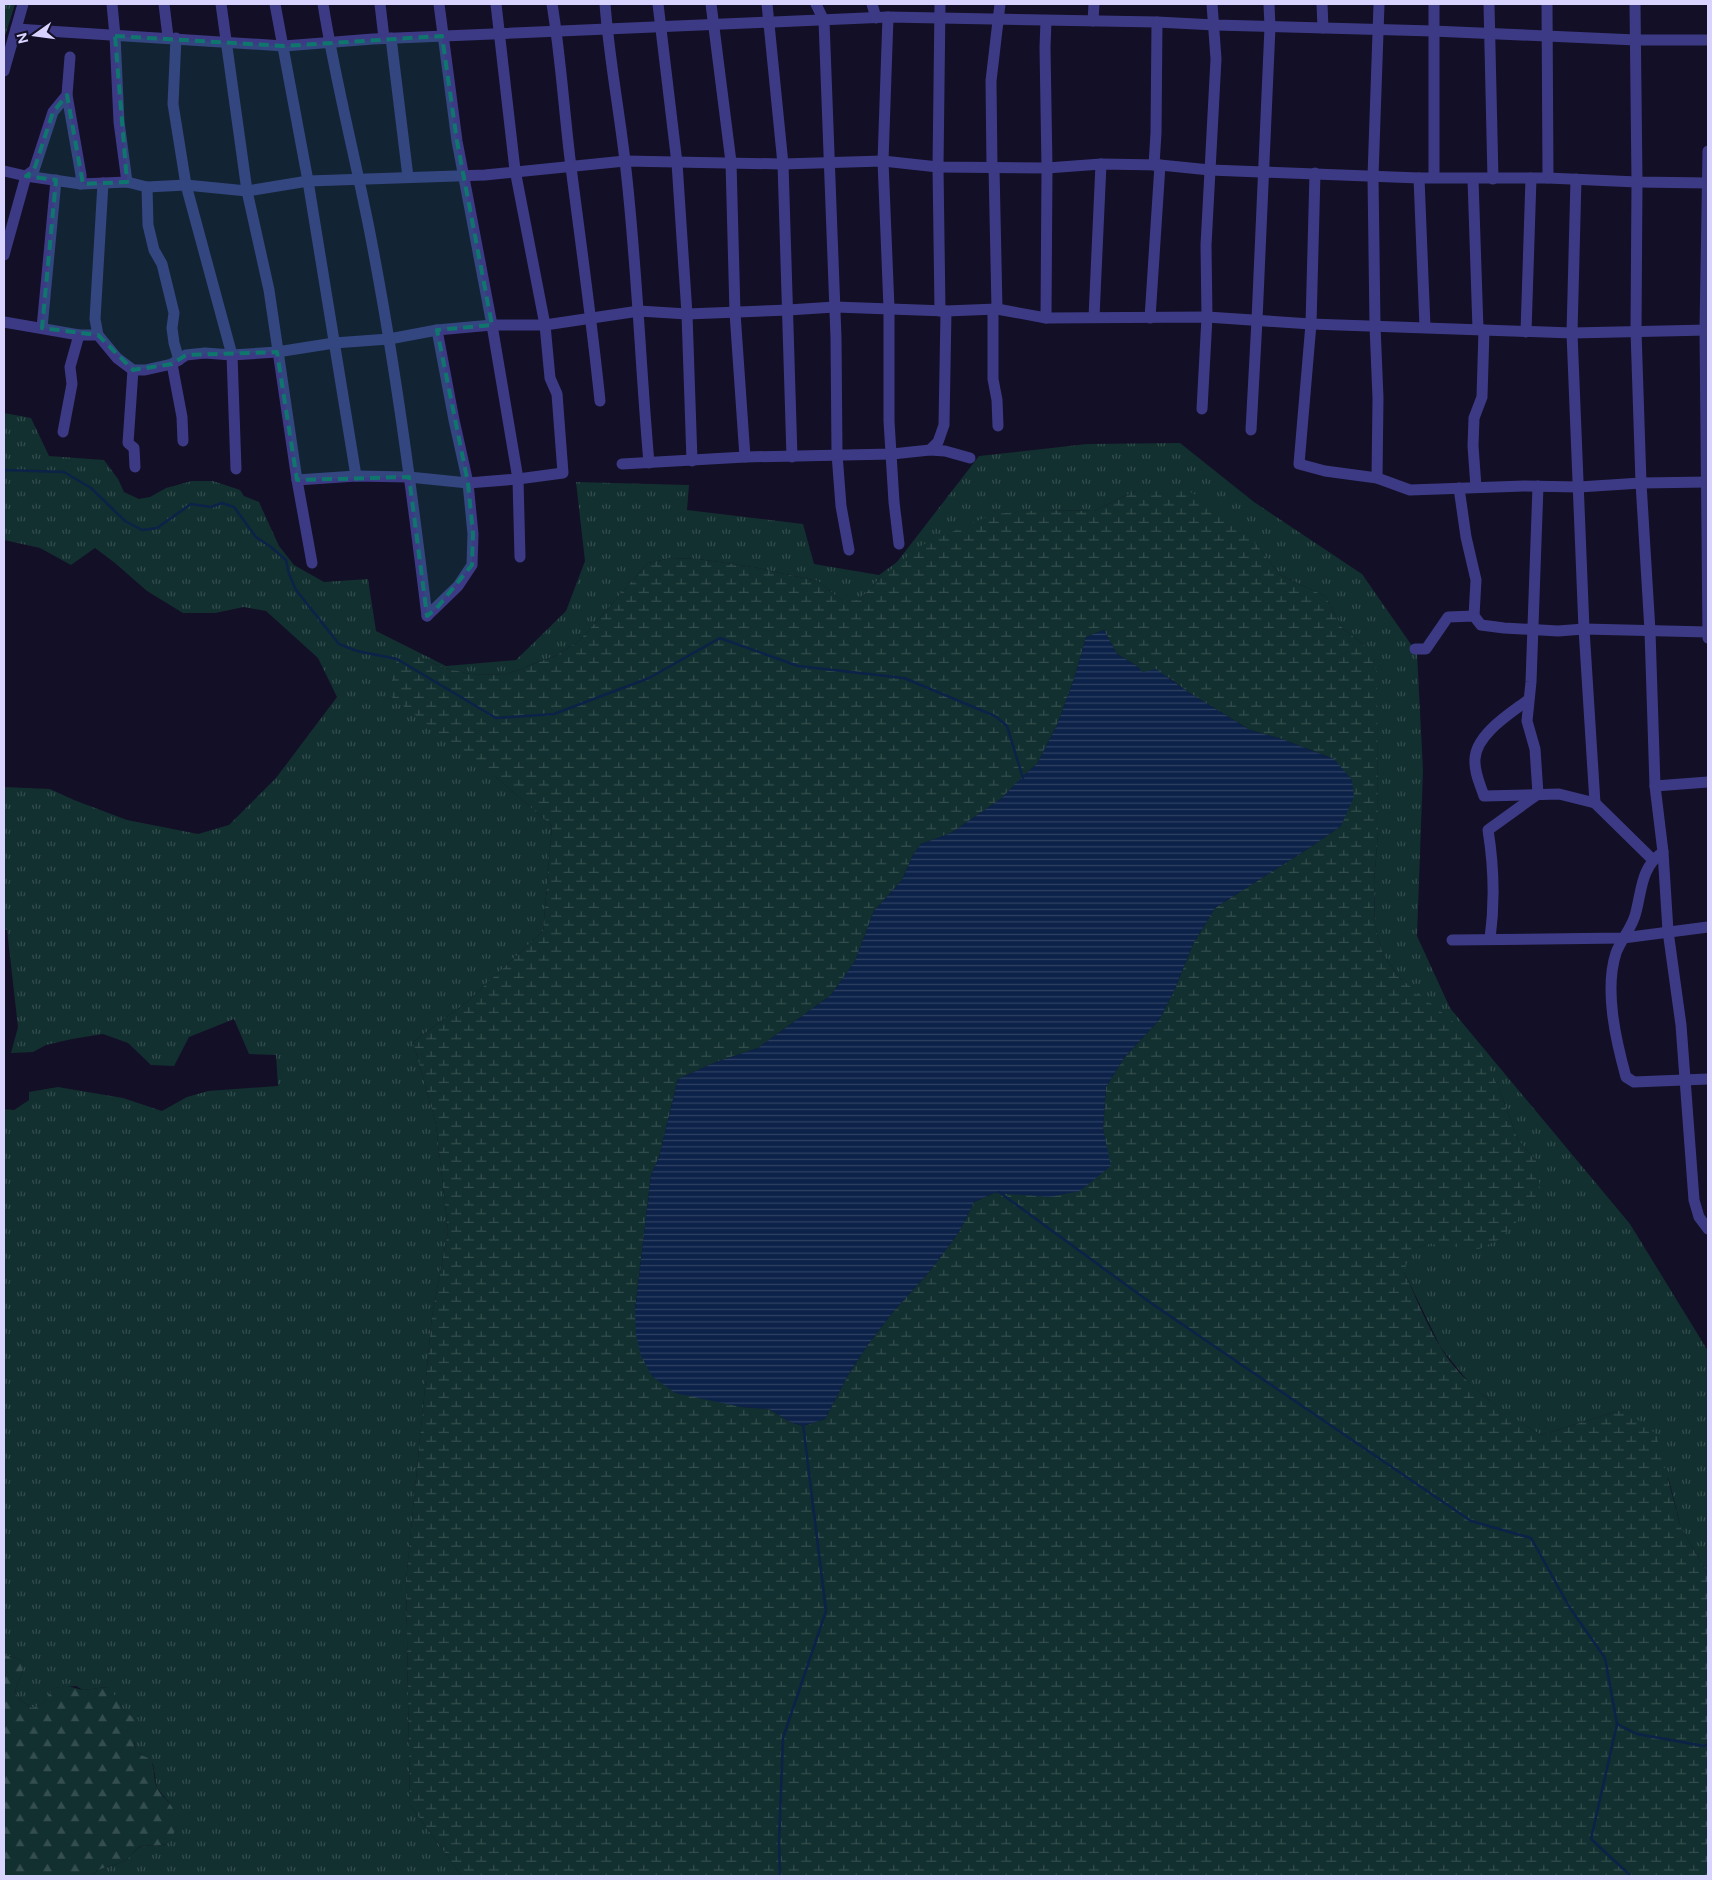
<svg xmlns="http://www.w3.org/2000/svg" width="1712" height="1880" font-family="Figtree,sans-serif">
  <style>
    .grass { fill: url(#grass-tufts) }
    .forest { fill: url(#forest-firs) }
    .wetland { fill: url(#wetland-marsh); fill-rule: evenodd }
    .water { fill: url(#water-rules) }
    .lines { fill: none; stroke-linecap: round; stroke-linejoin: round }
    .stream { stroke: #0c2248; stroke-width: 2.5 }
    .minor { stroke: #3d3a85; stroke-width: 11 }
    .marked { fill: #0f766e; fill-opacity: 0.2; stroke: #0f766e; stroke-width: 4; stroke-dasharray: 10 6; stroke-linejoin: round }
  </style>
  <defs>
    <pattern id="grass-tufts" width="24" height="20" patternUnits="userSpaceOnUse" patternTransform="scale(1.25)"><rect width="24" height="20" fill="#12302f"/><path d="M3 7l-1-3M5 7V3M7 7l1-3M15 17l-1-3M17 17v-4M19 17l1-3" fill="none" stroke="#344d4e"/></pattern>
    <pattern id="forest-firs" width="22" height="20" patternUnits="userSpaceOnUse" patternTransform="scale(1.25)"><rect width="22" height="20" fill="#12302f"/><path d="M5 1l3.5 6h-7zM16 11l3.5 6h-7z" fill="#344d4e"/></pattern>
    <pattern id="wetland-marsh" width="20" height="14" patternUnits="userSpaceOnUse" patternTransform="scale(1.25)"><rect width="20" height="14" fill="#12302f"/><path d="M1 5h8M5 5V1M11 12h8M15 12V8" fill="none" stroke="#344d4e"/></pattern>
    <pattern id="water-rules" width="6" height="5" patternUnits="userSpaceOnUse" patternTransform="scale(1.25)"><rect width="6" height="5" fill="#0c2248"/><path d="M0 2.5h6" fill="none" stroke="#2f4163"/></pattern>
  </defs>
  <rect width="100%" height="100%" fill="#130f26"/>
  <!-- grass -->
  <g class="grass">
    <polygon points="4,4 15,4 4,39"/>
    <path d="M4 413 31 418 49 456 104 460 118 479 124 492 139 499 150 497 166 488 192 481H213L240 490 244 496 259 502 279 546 294 565 324 582 368 579 376 631 446 666 516 660 566 611 585 561 576 482 689 485 687 510 803 524 814 564 879 575 897 562 979 456 1087 444 1180 443 1254 502 1362 574 1417 653 1423 770 1417 936 1450 1008 1630 1224 1708 1351V1574L1681 1528 1669 1480 1624 1409 1541 1435 1505 1413 1471 1385 1441 1348 1404 1272 1410 1250 1429 1244 1537 1161 1518 1140 1499 1089 1400 978 1383 955 1375 926 1374 885 1378 832 1377 726 1366 646 1343 629 1325 596 1280 575 1258 546 1135 491 1094 511 1042 510 880 578 859 600H841L818 581 753 567 699 559 671 558 648 563 579 641 557 655 505 675 470 674 441 667 420 657 496 777 552 826 543 931 467 1002 413 1042 436 1124 448 1231 432 1316 406 1581 410 1805 462 1876H91C101 1865 116 1867 127 1859 133 1855 135 1848 143 1846 150 1845 159 1846 167 1844L170 1804 157 1788 153 1764 136 1751 130 1716C120 1709 117 1696 107 1687L83 1690 76 1686 54 1688C48 1697 43 1705 32 1708L18 1698 15 1691C18 1679 24 1676 23 1662L17 1658 4 1655V1109L14 1110 29 1100V1092L58 1087 123 1098 162 1111 187 1097 208 1091 278 1086 276 1055 249 1054 234 1019 189 1037 174 1066 151 1065 128 1043 103 1034 72 1039 46 1045 33 1052 11 1053 18 1027 7 930 4 929V787L50 789 74 800 127 820 198 834 229 825 276 778 337 697 318 658 266 611 244 607 215 613H183L147 591 115 563 95 548 71 565 40 548 4 540Z"/>
  </g>
  <!-- forest -->
  <path class="forest" d="M4 1655 17 1658 23 1662C24 1676 18 1679 15 1691L18 1698 32 1708C43 1705 47 1697 54 1688L67 1686 83 1690 107 1687C123 1701 117 1711 138 1719 140 1729 141 1735 134 1743 136 1753 140 1756 150 1758 155 1767 153 1778 157 1788 161 1795 166 1799 170 1804 180 1817 177 1833 167 1844 159 1846 150 1845 142 1846 135 1848 133 1855 127 1859 116 1867 101 1865 91 1876H4Z"/>
  <!-- wetland -->
  <path class="wetland" d="M1185 489 1211 503 1258 546 1280 575 1325 596 1343 629 1366 646 1377 672 1378 832 1374 885 1375 926 1383 955 1400 978 1475 1040 1499 1089 1518 1140 1537 1161 1540 1190 1520 1218 1500 1239 1479 1249 1429 1244 1411 1250 1404 1272C1416 1297 1426 1324 1441 1348 1465 1387 1503 1411 1541 1435L1624 1409 1656 1434 1681 1528 1708 1574V1876H462L410 1805 406 1581 432 1316 448 1231 436 1124 413 1042 467 1002 543 931 552 826 496 777 389 695 397 659 420 657 441 667 470 674 505 675 557 655 579 641 648 563 671 558 699 559 753 567 818 581 841 600H859L880 578 922 545 993 514 1042 510 1094 511 1135 491ZM1104 630 1117 654 1137 666 1143 673 1168 677 1188 692 1250 730 1282 739 1334 759 1341 826 1309 848 1215 908 1193 944 1174 991 1159 1020 1124 1058 1106 1087 1103 1129 1110 1166 1012 1193H994L974 1202 959 1232 930 1271 892 1313 867 1346 848 1375 825 1419 803 1426 790 1422 769 1409 741 1407 635 1310 651 1175 659 1157 678 1079 716 1062 758 1048 831 995 855 961 874 911 902 880 913 855 921 844 951 833 970 820 1002 798 1023 776 1037 764 1057 725 1074 679 1086 637Z"/>
  <!-- water -->
  <polygon class="water" points="1104,630 1117,654 1137,666 1143,672 1156,669 1188,692 1250,730 1282,739 1334,759 1352,780 1354,797 1341,826 1309,848 1215,908 1193,944 1174,991 1159,1020 1124,1058 1106,1087 1103,1129 1111,1166 1080,1191 1050,1197 994,1193 974,1202 959,1232 930,1271 892,1313 867,1346 848,1375 825,1419 803,1426 790,1422 769,1409 741,1407 675,1393 652,1376 641,1356 636,1335 635,1310 651,1175 659,1157 678,1079 716,1062 758,1048 831,995 855,961 874,911 902,880 913,855 921,844 951,833 970,820 1002,798 1023,776 1037,764 1057,725 1074,679 1086,637"/>
  <g class="lines">
    <!-- stream -->
    <g class="stream">
      <polyline points="4,470 64,472 91,488 125,521 142,530 157,528 191,504 211,507 222,503 234,507 256,537 271,547 286,560 289,574 296,590 339,644 357,651 397,659 496,718 554,714 649,678 720,638 798,666 904,678 995,716 1007,726 1023,778"/>
      <polyline points="999,1192 1151,1303 1471,1521 1531,1538 1570,1608 1605,1658 1617,1724 1591,1839 1631,1876"/>
      <polyline points="1617,1724 1637,1734 1704,1746 1708,1744"/>
      <polyline points="780,1876 779,1842 783,1738 826,1611 803,1424"/>
    </g>
    <!-- minor -->
    <g class="minor">
      <polyline points="112,4 115,36 119,122 127,182"/>
      <polyline points="164,4 168,37"/>
      <polyline points="221,4 247,191 269,290 297,480 356,476 409,477 468,483 518,479 492,325 457,141 439,4"/>
      <polyline points="275,4 308,181 356,476"/>
      <path d="M323 4C336 86 358 167 373 249 396 370 412 493 427 616"/>
      <polyline points="380,4 384,38"/>
      <polyline points="496,4 515,170 545,325 550,378 557,394 563,473 518,479 520,557"/>
      <path d="M552 4C561 58 564 112 571 167 581 245 592 323 600 401"/>
      <path d="M605 4C609 57 619 109 625 161 637 262 640 362 649 463"/>
      <polyline points="658,4 677,163 687,314 692,461"/>
      <polyline points="711,4 731,162 735,313 745,457"/>
      <polyline points="767,4 783,164 792,457"/>
      <polyline points="816,4 824,21 836,338 837,454 841,506 849,550"/>
      <polyline points="872,4 876,18"/>
      <polyline points="940,4 938,167 940,311"/>
      <polyline points="1322,4 1323,28"/>
      <polyline points="1434,4 1434,177"/>
      <polyline points="1489,4 1493,179"/>
      <polyline points="1547,4 1548,178"/>
      <polyline points="1635,4 1637,182 1636,331 1641,483 1650,631 1655,786 1663,852 1668,931 1681,1025 1694,1200 1699,1217 1708,1229"/>
      <polyline points="888,17 883,161 889,308 889,421 894,502 899,544"/>
      <polyline points="1093,21 1094,4"/>
      <polyline points="16,29 284,46 373,39 888,17 1157,22 1215,25 1433,31 1636,40 1708,40"/>
      <polyline points="176,38 173,104 186,185 232,355 236,469"/>
      <polyline points="391,38 408,177"/>
      <polyline points="70,57 67,95 81,175 81,184"/>
      <polyline points="4,71 23,4"/>
      <polyline points="1708,151 1705,330 1708,638"/>
      <polyline points="1154,165 1156,133 1157,22"/>
      <polyline points="992,167 991,81 1000,4"/>
      <polyline points="994,167 997,309"/>
      <polyline points="4,171 26,176 81,184 127,182 147,187 186,185 247,191 308,181 485,175 625,161 783,164 883,161 938,167 1047,168 1101,164 1160,165 1210,170 1419,178 1548,178 1637,182 1708,183"/>
      <polyline points="1315,173 1311,324 1299,464 1325,471 1377,478 1410,490 1524,486 1579,487 1641,483 1708,482"/>
      <polyline points="1419,178 1425,327"/>
      <polyline points="1473,179 1478,329"/>
      <polyline points="1576,179 1572,333 1584,629 1595,803"/>
      <polyline points="147,187 148,225 154,250 162,264 174,313 172,328 174,343 179,360"/>
      <polyline points="4,255 26,176 34,170 53,112 67,95"/>
      <polyline points="993,309 993,379 997,400 998,426"/>
      <polyline points="1094,317 1101,164"/>
      <polyline points="1046,318 1047,168 1045,47 1046,21"/>
      <polyline points="1150,318 1160,165"/>
      <polyline points="4,322 79,335 98,335 117,358 133,370 145,370 172,364 186,355 205,353 232,355 277,352 334,343 389,339 437,330 492,325 545,325 639,311 687,314 788,310 835,307 946,311 997,309 1046,318 1207,317 1311,324 1572,333 1708,330"/>
      <polyline points="42,328 56,180"/>
      <polyline points="1526,332 1531,178"/>
      <polyline points="98,335 95,319 103,183"/>
      <polyline points="172,364 182,417 183,441"/>
      <polyline points="133,370 128,443 134,448 135,467"/>
      <polyline points="1202,409 1207,317 1206,245 1216,59 1212,4"/>
      <polyline points="1251,430 1257,320 1270,27 1269,4"/>
      <polyline points="63,432 72,384 70,367 79,335"/>
      <polyline points="930,450 945,451 970,458"/>
      <polyline points="622,464 745,457 892,454 930,450 938,442 944,425 946,311"/>
      <polyline points="1377,478 1378,398 1375,326 1373,176 1379,4"/>
      <polyline points="297,480 312,563"/>
      <polyline points="1538,486 1531,682 1527,721 1535,749 1538,794"/>
      <polyline points="1476,487 1473,446 1474,418 1482,397 1484,330"/>
      <polyline points="1459,488 1466,537 1476,580 1474,616"/>
      <polyline points="427,616 458,586 472,565 473,534 468,483 454,420 437,330"/>
      <polyline points="1415,649 1426,649 1448,617 1474,616 1481,625 1504,628 1558,631 1584,629 1708,632"/>
      <path d="M1528 700C1511 713 1476 734 1475 759 1474 772 1480 784 1484 796L1559 794 1595 803 1652 859"/>
      <polyline points="1655,786 1708,782"/>
      <path d="M1663 852C1641 867 1642 889 1636 912 1633 927 1621 939 1616 953 1604 990 1616 1041 1626 1077L1634 1082 1708 1079"/>
      <path d="M1490 939C1495 902 1494 867 1488 830L1538 794"/>
      <polyline points="1452,940 1623,938 1708,927"/>
    </g>
  </g>
  <!-- marked area -->
  <path class="marked" d="M115 36 284 46 442 36 457 141 492 325 437 330 468 483 473 534 472 565 436 609 427 616 409 477 297 480 277 352 186 355 172 364 133 370 98 335 42 328 56 180 26 176 34 170 53 112 67 95 83 184 127 182Z"/>
  <!-- border -->
  <rect width="1712" height="1880" fill="none" stroke="#d9d4ff" stroke-width="10"/>
  <!-- north arrow -->
  <g transform="translate(35 35) rotate(256)" stroke="#130f26" stroke-width="4" paint-order="stroke">
  <path d="M0-4L9 19L0 12L-9 19Z" fill="#d9d4ff"/>
  <text y="-8" font-size="14" font-weight="bold" text-anchor="middle" fill="#d9d4ff">N</text>
  </g>
</svg>
